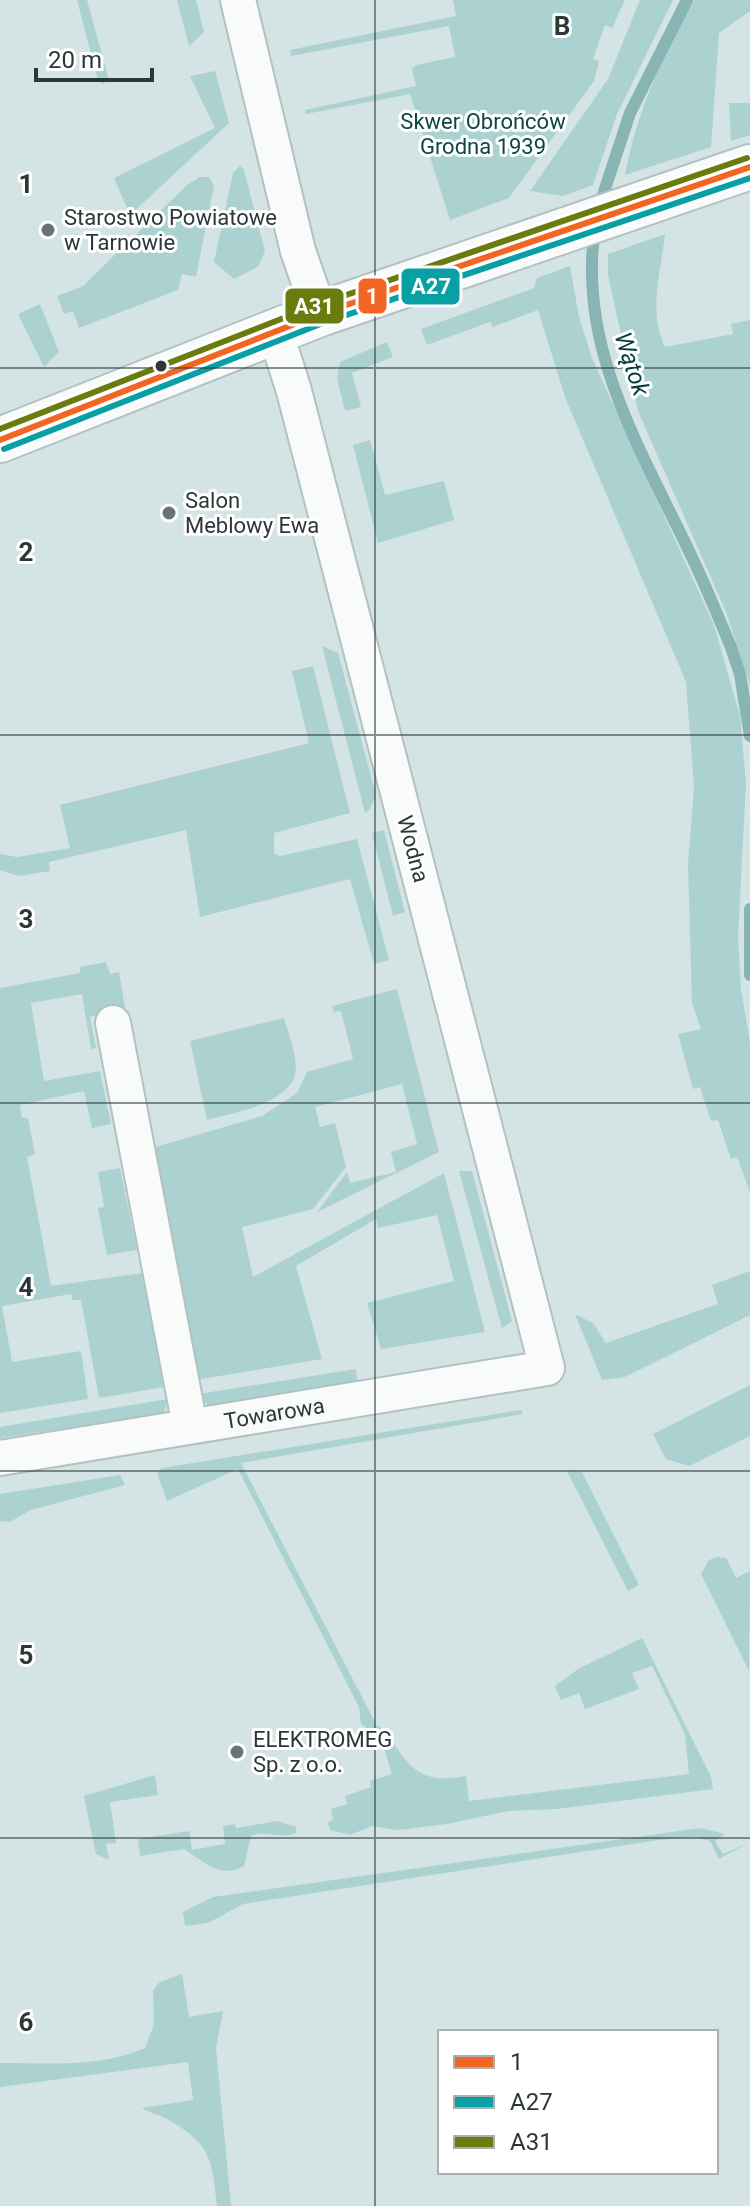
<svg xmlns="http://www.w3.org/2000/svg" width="750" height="2206" font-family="Roboto,sans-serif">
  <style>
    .green { fill: #acd1d1 }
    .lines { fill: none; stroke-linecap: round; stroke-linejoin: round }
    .stream { stroke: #88b4b4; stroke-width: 12 }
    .street-casing { stroke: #b4c1c1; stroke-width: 38 }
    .secondary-casing { stroke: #b4c1c1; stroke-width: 48 }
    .street { stroke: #f9fbfb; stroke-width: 34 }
    .secondary { stroke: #f9fbfb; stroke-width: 44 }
    .bus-1-casing { stroke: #fff; stroke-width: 12 }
    .bus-2-casing { stroke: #fff; stroke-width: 12 }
    .bus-3-casing { stroke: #fff; stroke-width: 12 }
    .bus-1 { stroke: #f26522; stroke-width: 6 }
    .bus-2 { stroke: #08a0a4; stroke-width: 6 }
    .bus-3 { stroke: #6a7c0d; stroke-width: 6 }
    .grid { fill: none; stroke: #2c3837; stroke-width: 2; stroke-opacity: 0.55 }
    .poi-dot { fill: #677474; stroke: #fff; stroke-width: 3 }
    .bus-dot { fill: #2c3837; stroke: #fff; stroke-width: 3 }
    .labels { text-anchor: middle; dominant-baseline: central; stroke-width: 6; stroke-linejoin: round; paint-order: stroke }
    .park-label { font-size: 22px; fill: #0f4545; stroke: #fff }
    .poi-label { font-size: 22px; fill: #2c3837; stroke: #fff; text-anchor: start }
    .street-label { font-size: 22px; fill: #2c3837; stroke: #fff }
    .water-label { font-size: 24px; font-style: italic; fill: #043d3d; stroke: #fff }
    .grid-label { font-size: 26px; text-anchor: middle; font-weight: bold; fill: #2c3837; stroke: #fff; stroke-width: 6; stroke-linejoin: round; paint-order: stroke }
    .line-badge { stroke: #fff; stroke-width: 3 }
    .badge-label { font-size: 22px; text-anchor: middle; font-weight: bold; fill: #fff }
  </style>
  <rect width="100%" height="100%" fill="#d4e4e4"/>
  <!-- green -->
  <g class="green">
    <polygon points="77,0 87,0 108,77 104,84 98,80"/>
    <polygon points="177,0 196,0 204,32 189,46"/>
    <polygon points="453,0 625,0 612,28 605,25 593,59 599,61 594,81 509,198 450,220 410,94 306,114 305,110 416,86 412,69 416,65 455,57 449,26 291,56 290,50 456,16"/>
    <polygon points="640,0 673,0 617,114 593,185 563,196 530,191 608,79"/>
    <path d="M694 0H750V11L719 33 711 147 625 175C637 111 662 56 694 0Z"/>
    <polygon points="215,71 229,123 130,215 114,178 215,128 190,76"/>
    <polygon points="729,103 750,103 750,135 731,141"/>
    <polygon points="240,166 244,170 265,251 258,267 234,279 214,262 233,173"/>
    <polygon points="200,177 209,177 214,186 196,277 182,274 178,290 79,328 73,311 64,314 57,296 83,286 187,185"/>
    <path d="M665 234C661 272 648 311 665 347L733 334 731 324 750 320V685L726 612 638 411 608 275V254Z"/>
    <polygon points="570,266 579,317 592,358 714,625 740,716 746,783 738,937 741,990 750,1042 750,1192 737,1157 731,1159 718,1120 711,1121 700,1087 693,1089 678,1034 701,1029 692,1003 688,864 694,787 686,682 565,397 538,310 493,327 490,322 427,345 421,329 534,288 537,278"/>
    <polygon points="40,304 59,352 44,367 18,314"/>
    <polygon points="387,342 393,357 352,373 361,407 345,411 337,379 340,362"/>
    <polygon points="370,440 385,495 444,481 454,520 378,543 353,445"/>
    <polygon points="322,646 338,653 376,795 370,809 365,813"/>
    <polygon points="313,666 350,813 274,833 274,853 280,856 357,839 389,960 374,964 350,879 200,917 186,830 49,862 50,871 18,876 0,870 0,854 17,857 70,848 60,805 309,743 292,671"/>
    <polygon points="384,830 405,912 393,916 372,833"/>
    <polygon points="106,962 110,974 119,972 125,1008 90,1017 96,1048 91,1049 82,994 31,1003 44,1081 100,1071 111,1124 92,1128 84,1091 20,1105 22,1118 28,1118 35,1154 27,1157 51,1286 142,1273 164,1387 99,1398 81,1300 73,1300 71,1294 2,1306 12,1362 81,1351 88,1399 0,1413 0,988 80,973 80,967"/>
    <polygon points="397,989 439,1152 317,1212 347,1172 350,1183 396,1172 391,1152 417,1144 402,1084 315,1107 320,1127 335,1123 346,1167 313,1209 242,1227 253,1277 444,1173 485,1332 381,1349 367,1303 454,1281 437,1215 378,1228 376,1219 296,1266 322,1359 195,1380 152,1148 262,1116 297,1093 307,1072 353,1059 341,1011 334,1012 332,1006"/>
    <path d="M284 1018C288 1033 299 1059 295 1075 288 1103 231 1114 207 1120L190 1041Z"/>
    <polygon points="120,1168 137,1250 107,1255 98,1208 104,1207 98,1172"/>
    <polygon points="459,1171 472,1171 512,1321 502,1328"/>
    <polygon points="750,1271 750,1315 625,1377 602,1380 575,1314 593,1323 606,1343 718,1304 712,1285"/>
    <polygon points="356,1369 357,1381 208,1405 198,1394"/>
    <polygon points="750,1385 750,1436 689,1466 666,1459 653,1434"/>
    <polygon points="168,1399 164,1413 0,1438 0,1427"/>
    <path d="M521 1410 523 1414 241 1463 377 1726 381 1727C410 1762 412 1786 466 1776L469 1801 689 1774 685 1734 652 1666 632 1673 639 1689 585 1709 579 1693 561 1700 555 1686 578 1669 642 1638 711 1777 713 1789 557 1809 508 1811 447 1824 398 1830 372 1826 350 1835 331 1830 327 1822 333 1820 331 1809 347 1804 345 1796 371 1787 370 1781 392 1774 381 1739 361 1724 359 1707 238 1469 167 1501 157 1473 162 1468Z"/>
    <polygon points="567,1471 582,1472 639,1585 628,1591"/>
    <polygon points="120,1475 125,1485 31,1510 10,1522 0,1521 0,1494"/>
    <polygon points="717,1557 726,1558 736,1578 750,1571 749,1671 701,1574 709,1560"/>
    <polygon points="155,1775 158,1795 110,1802 116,1843 106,1844 109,1860 96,1854 84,1796"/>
    <path d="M278 1821 296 1827V1833C280 1840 267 1829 251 1836L244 1866C220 1880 202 1860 184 1849L140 1856 138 1839 189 1831 192 1850 225 1844 223 1826 235 1824 236 1828Z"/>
    <polygon points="700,1828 725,1834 715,1841 723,1854 748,1843 719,1859 710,1841 694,1837 659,1840 243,1904 208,1923 185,1926 183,1912 213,1897"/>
    <path d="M182 1974 189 2017 223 2011 216 2048 231 2206H217C212 2158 211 2143 165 2118 158 2114 149 2113 142 2108L193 2100 188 2062 0 2087V2063C48 2063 100 2068 145 2048L154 2024 153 1990 160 1982Z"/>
  </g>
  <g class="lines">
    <!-- stream -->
    <g class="stream">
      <polyline points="598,210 630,113 687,0"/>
      <path d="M595 228C576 353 647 459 697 568 709 594 720 621 731 647L740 674 750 736"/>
      <polyline points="750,909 750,975"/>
    </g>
    <defs>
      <g id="street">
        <polyline points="238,0 298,251 320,314"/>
        <polyline points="113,1023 190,1426"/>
        <path id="s1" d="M0 1458 547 1368 294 391 275 331"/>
      </g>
      <polyline id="secondary" points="0,440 320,314 750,167"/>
    </defs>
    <!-- street casing -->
    <use href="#street" class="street-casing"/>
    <!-- secondary casing -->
    <use href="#secondary" class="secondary-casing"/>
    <!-- street -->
    <use href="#street" class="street"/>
    <!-- secondary -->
    <use href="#secondary" class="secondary"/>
    <defs>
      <polyline id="bus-1" points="0,440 320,314 750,167"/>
      <polyline id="bus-2" points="4,449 323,323 750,178"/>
      <polyline id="bus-3" points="0,429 317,305 747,158"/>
    </defs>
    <!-- bus-1 casing -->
    <use href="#bus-1" class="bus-1-casing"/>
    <!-- bus-2 casing -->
    <use href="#bus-2" class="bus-2-casing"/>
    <!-- bus-3 casing -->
    <use href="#bus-3" class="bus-3-casing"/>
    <!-- bus-1 -->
    <use href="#bus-1" class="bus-1"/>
    <!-- bus-2 -->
    <use href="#bus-2" class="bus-2"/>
    <!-- bus-3 -->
    <use href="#bus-3" class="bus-3"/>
  </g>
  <!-- grid -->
  <path class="grid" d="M375 0V2206M0 368H750M0 735H750M0 1103H750M0 1471H750M0 1838H750"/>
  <!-- markers -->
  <g class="poi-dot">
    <circle cx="48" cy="230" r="8"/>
    <circle cx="169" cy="513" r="8"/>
    <circle cx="237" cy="1752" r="8"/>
  </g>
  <circle class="bus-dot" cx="161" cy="366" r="7"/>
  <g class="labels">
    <!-- park labels -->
    <g class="park-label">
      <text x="483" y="121">Skwer Obrońców<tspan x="483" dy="25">Grodna 1939</tspan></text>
    </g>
    <!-- poi labels -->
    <g class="poi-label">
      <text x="64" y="217">Starostwo Powiatowe<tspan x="64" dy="25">w Tarnowie</tspan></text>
      <text x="185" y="500">Salon<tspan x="185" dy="25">Meblowy Ewa</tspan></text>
      <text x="253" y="1739">ELEKTROMEG<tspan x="253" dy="25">Sp. z o.o.</tspan></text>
    </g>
    <!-- street labels -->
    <g class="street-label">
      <text transform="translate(413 849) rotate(75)">Wodna</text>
      <text stroke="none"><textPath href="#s1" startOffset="278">Towarowa</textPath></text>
    </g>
    <!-- water labels -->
    <g class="water-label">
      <text transform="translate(632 364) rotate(72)">Wątok</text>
    </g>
  </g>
  <g class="grid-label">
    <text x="562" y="35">B</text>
    <text x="26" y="193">1</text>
    <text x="26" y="561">2</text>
    <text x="26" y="928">3</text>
    <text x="26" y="1296">4</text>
    <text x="26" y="1664">5</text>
    <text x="26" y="2031">6</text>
  </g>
  <g class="line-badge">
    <rect x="400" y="267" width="61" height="39" rx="8" fill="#08a0a4"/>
    <rect x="357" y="277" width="31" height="38" rx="8" fill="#f26522"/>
    <rect x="284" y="287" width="61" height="38" rx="8" fill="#6a7c0d"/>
  </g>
  <g class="badge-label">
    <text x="431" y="294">A27</text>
    <text x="372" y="304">1</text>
    <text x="314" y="314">A31</text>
  </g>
  <!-- legend -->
  <rect x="438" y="2030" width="280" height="144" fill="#ffffff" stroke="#abafaf" stroke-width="2"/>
  <rect x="454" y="2056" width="40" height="12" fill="#f26522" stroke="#abafaf" stroke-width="2"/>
  <text x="510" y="2070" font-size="24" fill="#2c3837">1</text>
  <rect x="454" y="2096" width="40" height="12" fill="#08a0a4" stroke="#abafaf" stroke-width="2"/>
  <text x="510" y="2110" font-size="24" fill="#2c3837">A27</text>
  <rect x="454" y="2136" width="40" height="12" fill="#6a7c0d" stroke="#abafaf" stroke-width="2"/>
  <text x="510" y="2150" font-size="24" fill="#2c3837">A31</text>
  <!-- scale -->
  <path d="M36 68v12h116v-12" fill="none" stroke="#2c3837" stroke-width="4"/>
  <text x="48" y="68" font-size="24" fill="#2c3837" stroke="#ffffff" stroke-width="6" paint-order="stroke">20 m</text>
</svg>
